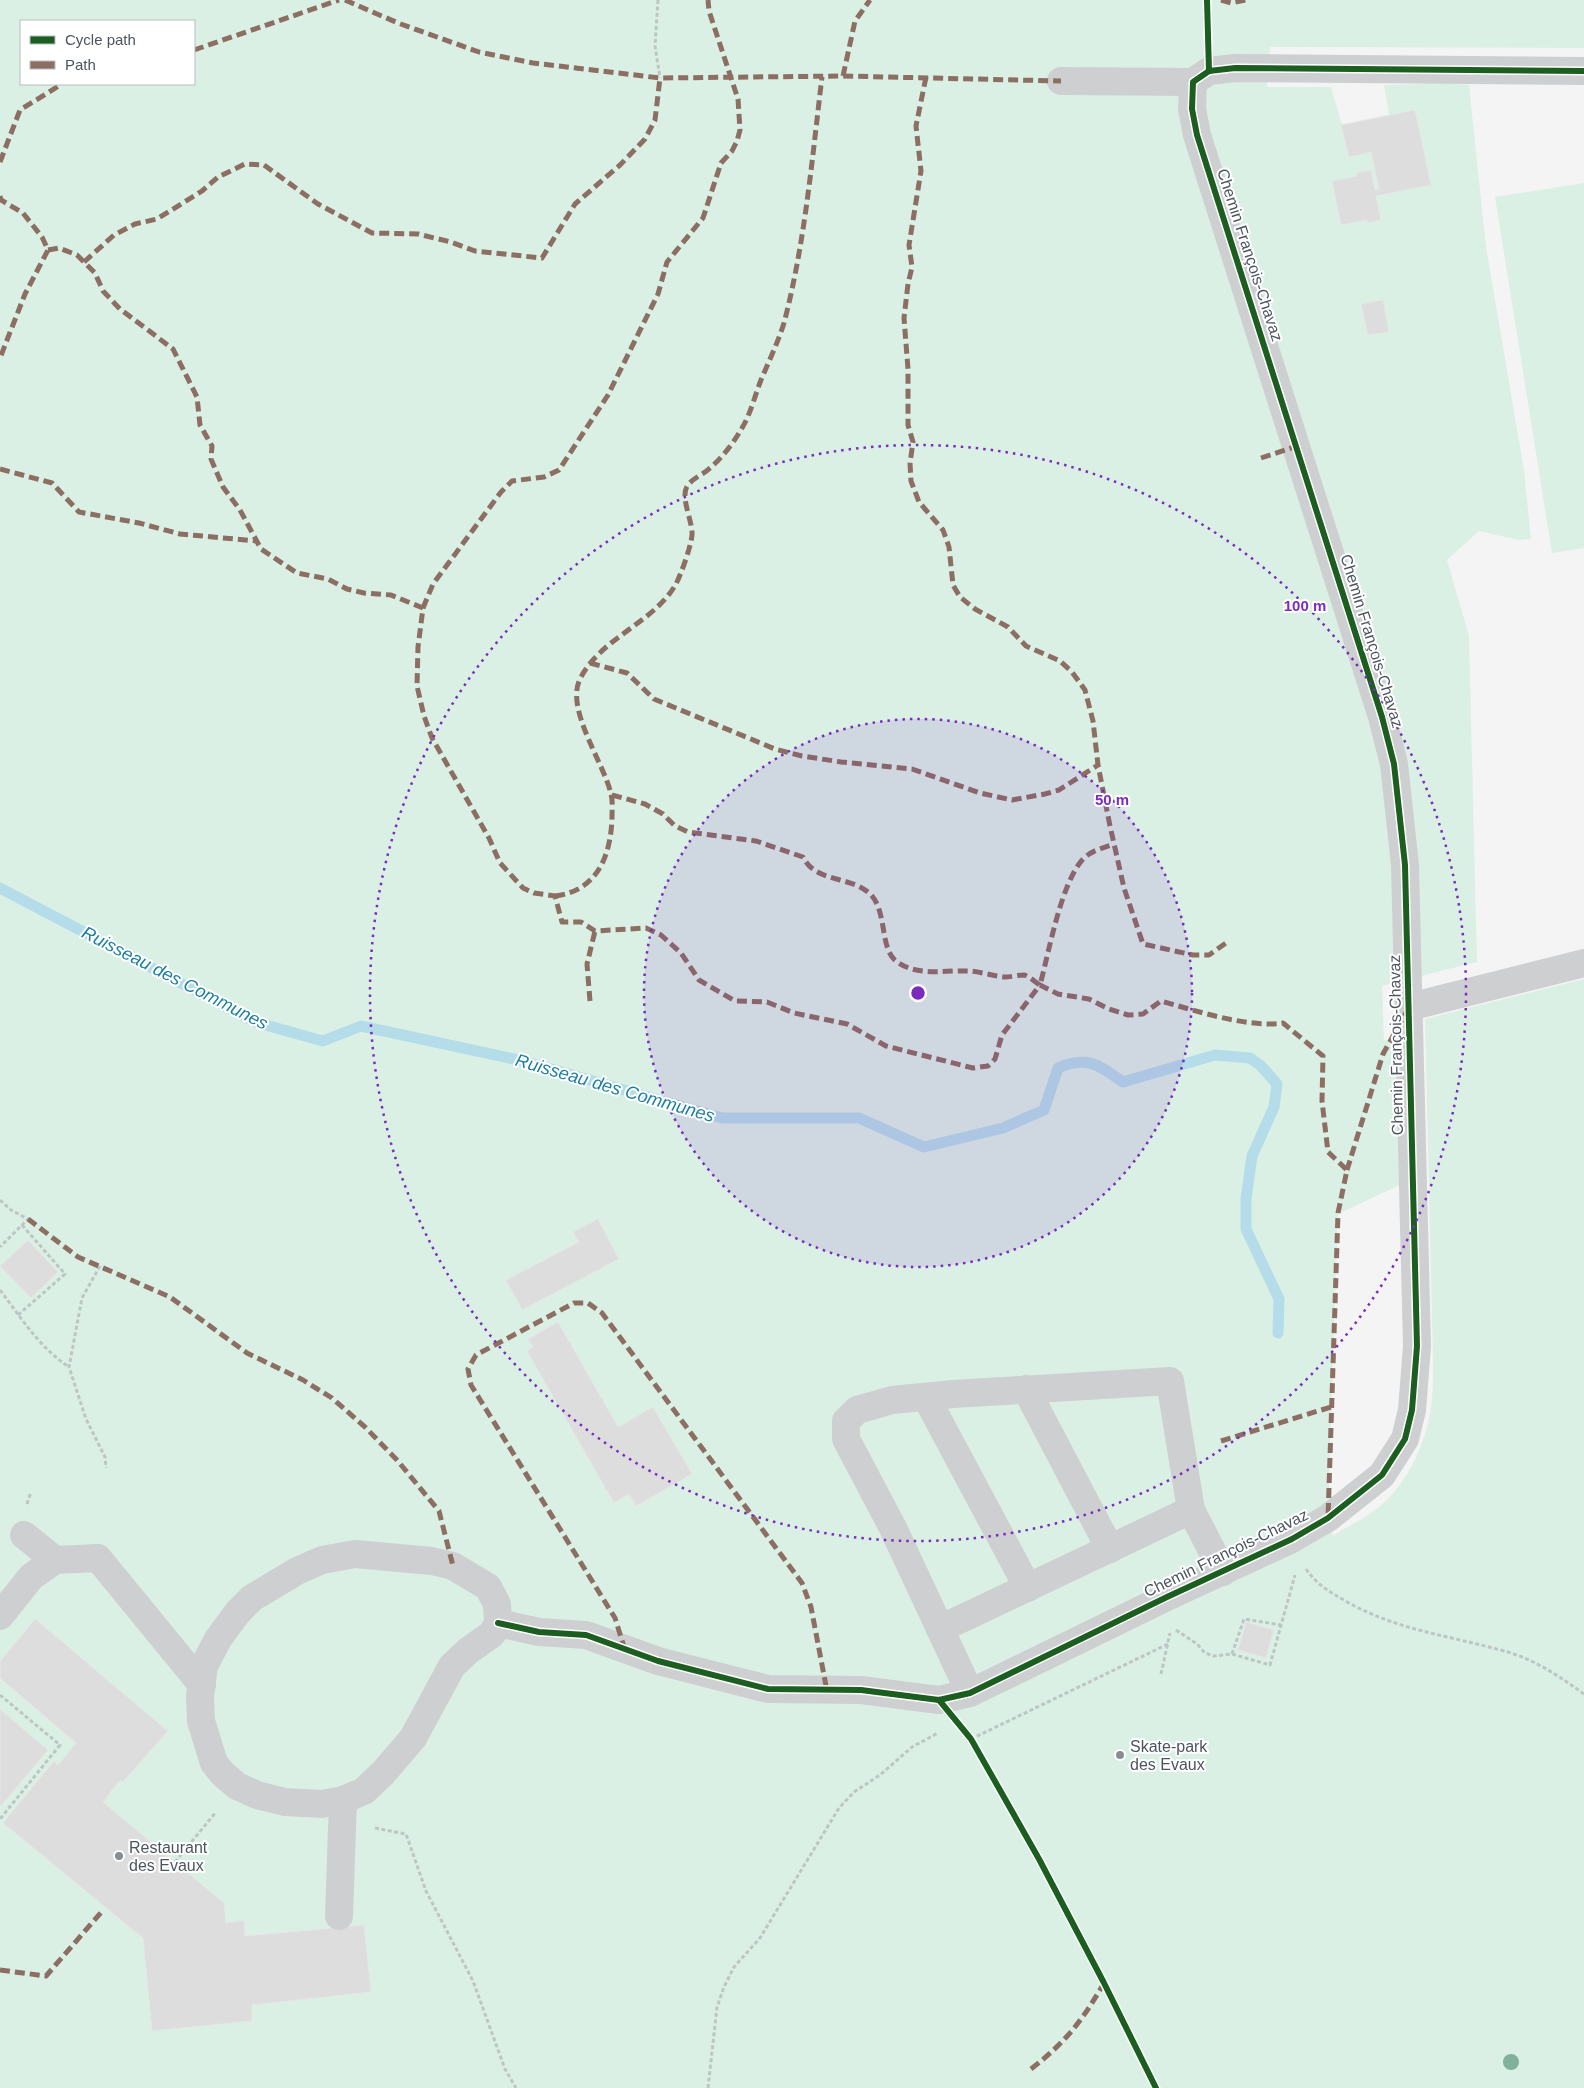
<svg xmlns="http://www.w3.org/2000/svg" width="1584" height="2088" font-family="Arial,sans-serif">
  <style>
    .green { fill: #dbf0e5; fill-rule: evenodd }
    .lines { fill: none; stroke-linecap: round; stroke-linejoin: round }
    .stream { stroke: #b4dce9; stroke-width: 11 }
    .building { fill: #ddddde; stroke: #e6e6e6 }
    .path { stroke: #bdc6c4; stroke-width: 3; stroke-dasharray: 4 2.5; stroke-linecap: butt }
    .minor { stroke: #cecfd1; stroke-width: 28 }
    .quiet { stroke: #8d6e63; stroke-width: 5; stroke-dasharray: 10 5; stroke-linecap: butt }
    .cycleway-casing { stroke: #fff; stroke-width: 9 }
    .cycleway { stroke: #1b5e20; stroke-width: 6 }
    .tree { fill: #80b19b }
    .ring { fill: none; stroke: #7b2cbf; stroke-width: 2.5; stroke-dasharray: 2.5 5 }
    .poi-dot { fill: #878d93; stroke: #fff; stroke-width: 2 }
    .labels { text-anchor: middle; dominant-baseline: central; stroke-width: 4; stroke-linejoin: round; paint-order: stroke }
    .street-label { font-size: 16px; fill: #4c555f; stroke: #fff }
    .poi-label { font-size: 16px; fill: #4c555f; stroke: #fff; text-anchor: start }
    .water-label { font-size: 18px; font-style: italic; fill: #1c7ea2; stroke: #fff }
    .centre { fill: #7b2cbf; stroke: #fff; stroke-width: 2.5 }
    .ring-label { font-size: 15px; text-anchor: middle; font-weight: bold; fill: #7b2cbf; stroke: #fff; stroke-width: 4; stroke-linejoin: round; paint-order: stroke }
  </style>
  <rect width="100%" height="100%" fill="#f4f4f4"/>
  <!-- green -->
  <g class="green">
    <path d="M0 0H1584V48L1270 47 1267 87H1331L1342 125 1389 115 1384 85 1449 83 1469 85 1486 247 1524 470 1531 539 1519 540 1479 531 1447 560 1469 636 1477 962 1382 986 1384 1040 1400 1043 1406 1182 1338 1214 1328 1518 1333 1536C1348 1526 1365 1518 1379 1507 1410 1482 1429 1436 1432 1398 1433 1386 1433 1374 1433 1363L1425 1019 1584 979V2088H0ZM21 21H194V84H21Z"/>
    <polygon points="1584,183 1584,548 1552,553 1495,197"/>
  </g>
  <g class="lines">
    <!-- stream -->
    <path class="stream" d="M0 888 255 1022 323 1041 361 1026 523 1061 722 1118H859L924 1147 1003 1128 1044 1110 1058 1068C1087 1055 1099 1065 1123 1082L1215 1055 1250 1058 1261 1066 1277 1084 1274 1107 1252 1156 1246 1199V1229L1279 1299 1278 1333"/>
  </g>
  <!-- building -->
  <g class="building">
    <polygon points="1415,110 1431,185 1376,196 1381,220 1367,223 1367,220 1341,225 1332,181 1357,176 1356,173 1371,170 1375,190 1379,189 1371,152 1349,157 1341,125"/>
    <polygon points="1383,300 1389,332 1368,335 1361,304"/>
    <polygon points="598,1219 619,1259 522,1310 506,1280 579,1242 573,1232"/>
    <polygon points="28,1240 58,1272 31,1298 0,1266"/>
    <polygon points="558,1322 618,1427 653,1407 692,1474 636,1506 629,1494 614,1503 527,1351 533,1347 528,1339"/>
    <polygon points="35,1619 168,1731 123,1782 120,1780 103,1802 224,1903 226,1923 244,1920 245,1936 364,1925 371,1992 252,2005 252,2021 152,2031 143,1938 3,1823 54,1761 58,1765 76,1743 0,1678 0,1661"/>
    <polygon points="1246,1622 1274,1630 1266,1658 1238,1650"/>
    <polygon points="0,1709 48,1750 0,1807"/>
  </g>
  <g class="lines">
    <!-- path -->
    <g class="path">
      <polyline points="658,0 655,46 660,78"/>
      <polyline points="0,1200 11,1210 28,1219 0,1247"/>
      <polyline points="100,1266 82,1298 69,1367 86,1419 105,1457 106,1468"/>
      <path d="M0 1290C21 1318 40 1348 69 1367"/>
      <polyline points="18,1315 65,1274 22,1225"/>
      <polyline points="27,1504 31,1492"/>
      <path d="M1306 1569C1318 1586 1330 1592 1347 1602 1400 1631 1447 1635 1504 1651 1534 1659 1559 1676 1584 1694"/>
      <polyline points="1176,1630 1197,1644 1205,1653 1214,1656 1232,1654 1270,1665 1295,1575"/>
      <polyline points="1232,1654 1244,1619 1281,1625"/>
      <polyline points="1161,1674 1170,1633"/>
      <polyline points="0,1695 60,1745 0,1819"/>
      <polyline points="971,1739 1168,1644"/>
      <polyline points="375,1828 406,1834 426,1891 473,1981 505,2069 516,2088"/>
      <polyline points="175,1862 216,1812"/>
      <polyline points="1116,2007 1156,2088"/>
      <polyline points="708,2088 717,2007 724,1987 734,1967 760,1938 839,1808 854,1792 880,1775 912,1747 938,1733"/>
    </g>
    <!-- minor -->
    <g class="minor">
      <polyline points="1061,81 1193,82"/>
      <polyline points="1409,1007 1584,963"/>
      <polyline points="1026,1389 1110,1549"/>
      <polyline points="926,1397 1028,1588"/>
      <polyline points="24,1535 55,1560"/>
      <polygon points="355,1554 432,1561 453,1566 488,1587 497,1604 498,1623 492,1634 468,1651 452,1666 413,1738 383,1773 364,1791 343,1800 322,1804 285,1802 257,1795 237,1786 223,1774 214,1763 201,1721 200,1696 204,1666 218,1639 238,1612 252,1598 297,1571 322,1560"/>
      <polyline points="0,1616 31,1577 55,1560 98,1558 202,1685"/>
      <polyline points="498,1623 539,1632 586,1635 658,1661 768,1689 861,1690 939,1700 970,1693 1167,1597 1292,1539 1328,1518 1382,1475 1405,1439 1412,1410 1417,1346 1405,865 1394,764 1382,717 1197,135 1192,109 1193,82 1209,71 1235,68 1584,71"/>
      <polyline points="940,1629 1191,1510"/>
      <polyline points="970,1693 893,1528 846,1439 846,1421 857,1410 892,1400 953,1394 1170,1381 1191,1510 1223,1572"/>
      <polyline points="339,1916 343,1800"/>
    </g>
    <!-- quiet -->
    <g class="quiet">
      <polyline points="345,0 398,23 479,52 533,63 660,78 843,76 1061,81"/>
      <polyline points="1221,0 1231,3 1246,0"/>
      <polyline points="194,50 339,0"/>
      <polyline points="843,76 855,21 870,0"/>
      <polyline points="926,77 916,126 921,171 909,245 912,267 908,284 904,318 908,369 908,425 913,442 910,463 911,481 919,502 943,530 949,547 953,585 960,597 975,609 1008,627 1026,646 1060,661 1072,672 1085,690 1093,721 1098,765 1110,826 1124,888 1143,944 1193,955 1209,955 1226,943"/>
      <polyline points="0,162 20,110 62,84"/>
      <polyline points="0,196 1,200 23,213 42,237 48,250 25,294 0,358"/>
      <path d="M48 250 59 248 77 255 95 273 103 291 120 309 173 349 197 397 200 425 212 446 211 459 223 487 240 510 261 549 297 573 328 579 347 589 364 593 391 595 423 608 418 647 417 686 424 716 432 738 489 838 500 863 523 888 534 893 555 896 562 922H581L595 931 646 928 661 935 681 953 699 980 735 1001 767 1002 794 1013 847 1024 886 1046 973 1068 988 1066 995 1059 1002 1035 1040 985 1058 994 1089 999 1109 1009 1128 1015 1143 1014 1161 1001C1197 1011 1247 1028 1283 1023L1323 1056 1322 1101 1328 1152 1347 1170 1338 1213 1328 1518"/>
      <polyline points="84,262 114,235 135,224 157,219 202,191 218,177 245,164 264,165 318,204 372,233 418,234 451,242 475,251 542,258 575,204 620,165 645,139 655,120 660,78"/>
      <polyline points="1261,458 1297,446"/>
      <polyline points="0,469 52,483 79,512 139,523 180,534 257,541"/>
      <polyline points="423,608 433,584 501,492 512,481 544,477 559,470 608,395 658,294 667,262 703,218 721,163 732,151 737,141 740,130 738,99 709,11 708,0"/>
      <polyline points="590,663 627,673 654,699 775,749 802,756 841,762 912,769 980,793 1012,800 1045,794 1059,790 1098,765"/>
      <path d="M612 795 645 804 663 814 675 826 688 832 756 841 803 857C815 882 848 876 868 892 888 908 879 948 896 961 917 977 943 970 967 971 979 971 992 976 1005 977 1011 977 1018 975 1024 975 1029 976 1035 982 1040 985 1049 952 1061 883 1083 859 1092 850 1103 848 1114 844"/>
      <path d="M555 896C597 891 611 856 612 817 612 810 613 801 611 794 604 763 565 709 580 679 601 637 653 624 676 584 681 574 691 547 692 535 693 521 679 496 688 485 693 478 704 474 710 468 723 457 734 442 742 428 751 413 755 395 761 380 769 361 778 342 784 323 805 243 812 159 822 77"/>
      <polyline points="590,1001 587,964 595,931"/>
      <polyline points="1347,1170 1383,1054 1407,1011"/>
      <polyline points="28,1219 78,1257 170,1297 247,1353 303,1380 332,1398 365,1427 397,1460 439,1511 453,1566"/>
      <polyline points="1221,1441 1331,1407"/>
      <polyline points="625,1650 615,1618 471,1385 468,1369 476,1355 574,1303 588,1303 602,1313 802,1583 811,1607 827,1691"/>
      <polyline points="0,1970 46,1976 104,1909"/>
      <path d="M1031 2069C1066 2042 1082 2021 1104 1983"/>
    </g>
    <defs>
      <g id="cycleway">
        <polyline points="1207,0 1209,71"/>
        <polyline points="498,1623 539,1632 586,1635 658,1661 768,1689 861,1690 939,1700 970,1693 1167,1597 1292,1539 1328,1518 1382,1475 1405,1439 1412,1410 1417,1346 1405,865 1394,764 1382,717 1197,135 1192,109 1193,82 1209,71 1235,68 1584,71"/>
        <polyline points="939,1700 971,1739 1039,1859 1104,1983 1156,2088"/>
      </g>
    </defs>
    <!-- cycleway casing -->
    <use href="#cycleway" class="cycleway-casing"/>
    <!-- cycleway -->
    <use href="#cycleway" class="cycleway"/>
  </g>
  <!-- trees -->
  <circle class="tree" cx="1511" cy="2062" r="8"/>
  <!-- distance rings -->
  <circle cx="918" cy="993" r="274" fill="#7b2cbf" fill-opacity=".12"/>
  <g class="ring">
    <circle cx="918" cy="993" r="274"/>
    <circle cx="918" cy="993" r="548"/>
  </g>
  <!-- markers -->
  <g class="poi-dot">
    <circle cx="1120" cy="1755" r="5"/>
    <circle cx="119" cy="1856" r="5"/>
  </g>
  <g class="labels">
    <!-- street labels -->
    <g class="street-label">
      <text transform="translate(1250 255) rotate(72)">Chemin François-Chavaz</text>
      <text transform="translate(1372 641) rotate(73)">Chemin François-Chavaz</text>
      <text transform="translate(1396 1045) rotate(-91)">Chemin François-Chavaz</text>
      <text transform="translate(1226 1553) rotate(-26)">Chemin François-Chavaz</text>
    </g>
    <!-- poi labels -->
    <g class="poi-label">
      <text x="1130" y="1746">Skate-park<tspan x="1130" dy="18">des Evaux</tspan></text>
      <text x="129" y="1847">Restaurant<tspan x="129" dy="18">des Evaux</tspan></text>
    </g>
    <!-- water labels -->
    <g class="water-label">
      <text transform="translate(175 978) rotate(27)">Ruisseau des Communes</text>
      <text transform="translate(615 1088) rotate(16)">Ruisseau des Communes</text>
    </g>
  </g>
  <circle cx="918" cy="993" r="8" class="centre"/>
  <g class="ring-label">
    <text x="1305" y="611">100 m</text>
    <text x="1112" y="805">50 m</text>
  </g>
  <!-- legend -->
  <rect x="20" y="20" width="175" height="65" fill="#ffffff" stroke="#b7bbbf"/>
  <rect x="30" y="36" width="25" height="8" fill="#1b5e20" stroke="#b7bbbf"/>
  <text x="65" y="45" font-size="15" fill="#4c555f">Cycle path</text>
  <rect x="30" y="61" width="25" height="8" fill="#8d6e63" stroke="#b7bbbf"/>
  <text x="65" y="70" font-size="15" fill="#4c555f">Path</text>
</svg>
